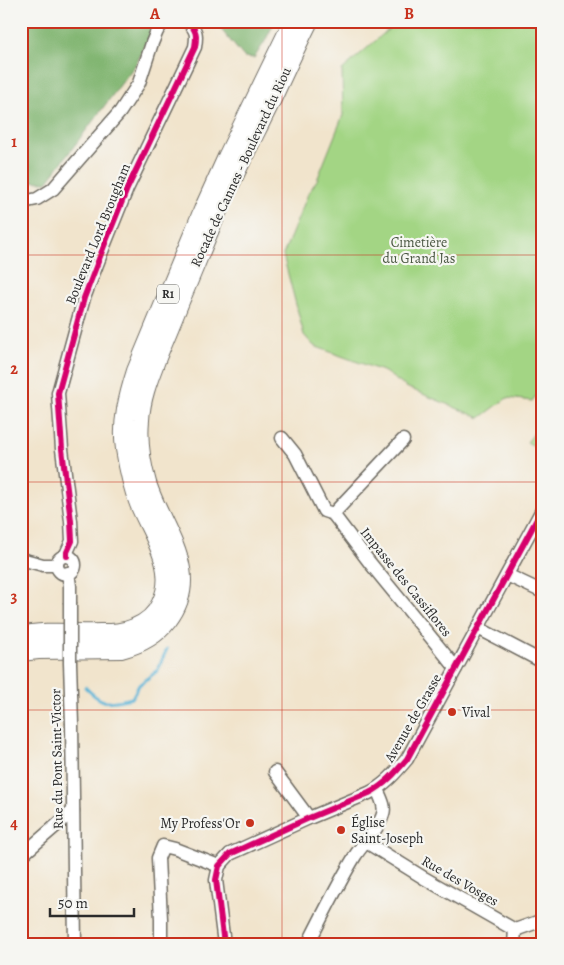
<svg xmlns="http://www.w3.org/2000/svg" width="564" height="965" font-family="Alegreya,serif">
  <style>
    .green { fill: #a3d584; stroke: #678058 }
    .forest { fill: #82b672; stroke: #56704e }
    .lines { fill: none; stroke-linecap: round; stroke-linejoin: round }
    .stream { stroke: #59b4d7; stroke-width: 3 }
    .minor-casing { stroke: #706c63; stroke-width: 15 }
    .highway-casing { stroke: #706c63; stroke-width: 20 }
    .minor { stroke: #fff; stroke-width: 12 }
    .highway { stroke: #fff; stroke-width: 18 }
    .minor-bridge-casing { stroke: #706c63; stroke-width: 15; stroke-linecap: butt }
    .minor-bridge { stroke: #fff; stroke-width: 12 }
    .cycleway-casing { stroke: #f6f6f2; stroke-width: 9 }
    .cycleway { stroke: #d6006c; stroke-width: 6 }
    .grid { fill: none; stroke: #c8321e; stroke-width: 1; stroke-opacity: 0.55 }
    .poi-dot { fill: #c8321e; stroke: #f6f6f2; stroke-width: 2 }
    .labels { text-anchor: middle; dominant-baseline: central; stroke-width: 4.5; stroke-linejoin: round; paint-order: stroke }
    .shield { fill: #f6f6f2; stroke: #686867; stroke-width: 1 }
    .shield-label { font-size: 12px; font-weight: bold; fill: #2b2b2b }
    .street-label { font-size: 14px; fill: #2b2b2b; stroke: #f6f6f2 }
    .park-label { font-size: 14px; fill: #495641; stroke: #f6f6f2 }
    .poi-label { font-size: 14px; fill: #2b2b2b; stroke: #f6f6f2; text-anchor: start }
    .neatline { fill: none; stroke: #c8321e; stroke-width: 2 }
    .grid-label { font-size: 16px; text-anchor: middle; font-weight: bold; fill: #c8321e }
  </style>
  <rect width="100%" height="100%" fill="#f6f6f2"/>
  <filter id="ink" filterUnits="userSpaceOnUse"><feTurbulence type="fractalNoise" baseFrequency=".02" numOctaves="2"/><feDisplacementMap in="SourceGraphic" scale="10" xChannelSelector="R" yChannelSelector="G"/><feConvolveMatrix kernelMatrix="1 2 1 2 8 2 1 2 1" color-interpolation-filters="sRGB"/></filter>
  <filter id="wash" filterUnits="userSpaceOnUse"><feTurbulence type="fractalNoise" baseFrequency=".0096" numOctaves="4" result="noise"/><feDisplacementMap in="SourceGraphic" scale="20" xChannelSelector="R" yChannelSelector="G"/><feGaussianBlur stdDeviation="1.12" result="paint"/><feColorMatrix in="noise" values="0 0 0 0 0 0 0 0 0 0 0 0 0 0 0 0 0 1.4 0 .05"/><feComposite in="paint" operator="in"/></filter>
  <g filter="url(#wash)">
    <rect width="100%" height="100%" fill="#f1e4cc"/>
    <!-- green -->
    <g class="green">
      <polygon points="398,21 543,21 543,387 532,401 507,398 480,418 406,387 385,372 314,346 304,335 283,255 308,194 317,180 343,115 342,70"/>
      <polygon points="543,422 543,452 527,442"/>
    </g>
    <!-- forest -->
    <g class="forest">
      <polygon points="30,21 158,21 136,64 47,182 21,181 21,22"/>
      <polygon points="214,21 275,21 264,43 254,58 244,57"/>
    </g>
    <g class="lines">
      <!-- stream -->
      <path class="stream" d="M85 687C103 706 108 703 132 698L139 685 157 671 167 649"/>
    </g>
  </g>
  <g filter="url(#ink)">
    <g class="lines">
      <defs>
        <g id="minor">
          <polyline points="23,202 37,199 53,189 120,112 139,83 152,43 157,31 164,21"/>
          <polyline points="282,438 295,454 324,511 333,514"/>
          <polyline points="403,440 333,514 370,563 456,668"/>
          <path d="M67 556V552L72 541 71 521 62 449 58 393 84 298 104 246 127 189 195 47C197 35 197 30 187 21"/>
          <circle cx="66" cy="565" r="9"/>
          <polyline points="21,559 43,565 57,565"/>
          <polyline points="68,573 70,586 70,602"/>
          <polyline points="507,575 543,592"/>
          <polyline points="478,628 543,662"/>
          <polyline points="72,724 75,944"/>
          <polyline points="275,772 309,818"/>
          <polyline points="366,842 424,878 515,930 543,920"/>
          <polyline points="21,856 73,811"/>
          <polyline points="161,944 161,919 158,858 163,846 175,849 219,866"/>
          <path d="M224 944 216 880 219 866 230 854 309 818 369 793C385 785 396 772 407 759L543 508"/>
          <path d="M308 944C323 914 338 884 355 856 363 843 379 829 383 814 386 806 380 797 377 789"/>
          <polyline points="514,944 515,930"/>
        </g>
        <g id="highway">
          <path d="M21 636C44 630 77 634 101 633 112 633 123 633 134 628 146 623 156 615 161 603 178 569 152 535 139 504 132 487 128 468 125 449 121 423 128 396 136 371L203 210 227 157 293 21"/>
          <path d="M21 652 38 650 121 649C140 644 156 636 168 620 204 573 161 529 147 483 141 462 138 441 140 420 141 397 150 376 158 355 166 336 174 317 181 299 193 271 204 243 216 215 233 176 253 138 272 99 284 73 296 47 309 21"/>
        </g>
      </defs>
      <!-- minor casing -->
      <use href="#minor" class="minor-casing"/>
      <!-- highway casing -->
      <use href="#highway" class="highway-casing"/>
      <!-- minor -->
      <use href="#minor" class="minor"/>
      <!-- highway -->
      <use href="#highway" class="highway"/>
      <defs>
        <polyline id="minor-bridge" points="70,602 70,663 72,724"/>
      </defs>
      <!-- minor-bridge casing -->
      <use href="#minor-bridge" class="minor-bridge-casing"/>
      <!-- minor-bridge -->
      <use href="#minor-bridge" class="minor-bridge"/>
      <defs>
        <g id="cycleway">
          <path d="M67 556V552L72 541 71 521 62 449 58 393 84 298 104 246 127 189 195 47C197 35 197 30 187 21"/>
          <path d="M224 944 216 880 219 866 230 854 309 818 369 793C385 785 396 772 407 759L543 508"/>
        </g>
      </defs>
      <!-- cycleway casing -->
      <use href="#cycleway" class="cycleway-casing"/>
      <!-- cycleway -->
      <use href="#cycleway" class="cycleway"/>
    </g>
  </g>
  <!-- grid -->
  <path class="grid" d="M282 21V944M21 255H543M21 482H543M21 710H543"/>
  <!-- markers -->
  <g class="poi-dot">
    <circle cx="452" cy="712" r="5"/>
    <circle cx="250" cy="823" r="5"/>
    <circle cx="341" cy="830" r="5"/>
  </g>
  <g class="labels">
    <!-- shield labels -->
    <rect class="shield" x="157" y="284.5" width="22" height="19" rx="4"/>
    <g class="shield-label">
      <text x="168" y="294">R1</text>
    </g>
    <!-- street labels -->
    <g class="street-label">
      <text transform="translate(241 167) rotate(-65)">Rocade de Cannes - Boulevard du Riou</text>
      <text transform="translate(98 234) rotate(-68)">Boulevard Lord Brougham</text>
      <text transform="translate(406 582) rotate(51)">Impasse des Cassiflores</text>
      <text transform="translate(413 718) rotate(-60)">Avenue de Grasse</text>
      <text transform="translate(57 759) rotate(-91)">Rue du Pont Saint-Victor</text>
      <text transform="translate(460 881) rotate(30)">Rue des Vosges</text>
    </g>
    <!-- park labels -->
    <g class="park-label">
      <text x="419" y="242">Cimetière<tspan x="419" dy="16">du Grand Jas</tspan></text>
    </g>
    <!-- poi labels -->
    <g class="poi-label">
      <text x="462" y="712">Vival</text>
      <text x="351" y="822">Église<tspan x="351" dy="16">Saint-Joseph</tspan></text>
      <text x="240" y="823" text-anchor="end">My Profess'Or</text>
    </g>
  </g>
  <!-- margin -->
  <rect width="564" height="965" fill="none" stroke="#f6f6f2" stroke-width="55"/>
  <!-- scale -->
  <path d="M50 908v8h84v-8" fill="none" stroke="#2b2b2b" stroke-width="2.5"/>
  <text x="58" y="908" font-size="15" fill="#2b2b2b" stroke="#f6f6f2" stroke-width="4" paint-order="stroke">50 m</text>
  <rect x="28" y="28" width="508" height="910" class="neatline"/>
  <g class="grid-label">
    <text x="155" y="19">A</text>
    <text x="409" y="19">B</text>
    <text x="14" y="147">1</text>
    <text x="14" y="374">2</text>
    <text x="14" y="602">3</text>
    <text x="14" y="829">4</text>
  </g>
</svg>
